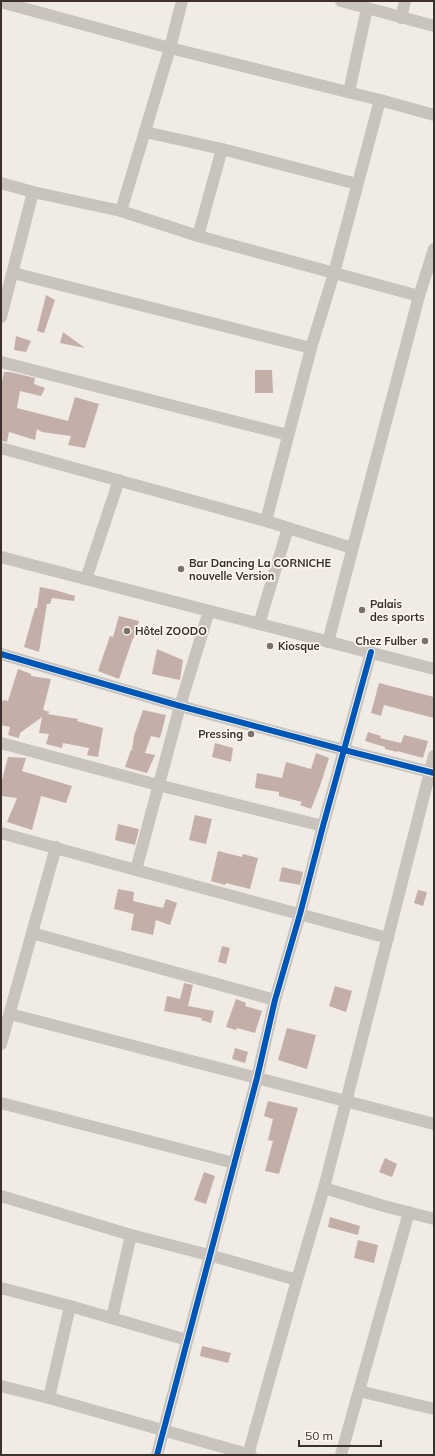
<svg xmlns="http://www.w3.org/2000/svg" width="435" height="1456" font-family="Mulish,sans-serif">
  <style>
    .building { fill: #c3afa7 }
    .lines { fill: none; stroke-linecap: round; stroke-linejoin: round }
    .minor { stroke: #c9c3be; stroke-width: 12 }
    .cycleway-casing { stroke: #fbf5ee; stroke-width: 8 }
    .cycleway { stroke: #0057b8; stroke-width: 6 }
    .poi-dot { fill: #7a716c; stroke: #fbf5ee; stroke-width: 1.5 }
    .labels { text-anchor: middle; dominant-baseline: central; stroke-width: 3.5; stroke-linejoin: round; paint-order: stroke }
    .poi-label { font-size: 11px; font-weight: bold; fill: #3b302b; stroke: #fbf5ee; text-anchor: start }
  </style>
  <rect width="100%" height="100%" fill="#f0ebe5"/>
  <!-- building -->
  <g class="building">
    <polygon points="46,295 55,300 44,333 37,331"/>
    <polygon points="63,332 85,348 60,343"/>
    <polygon points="16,336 31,341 26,352 14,350"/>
    <polygon points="255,370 272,370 273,393 255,393"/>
    <polygon points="4,372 10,372 35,378 34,384 45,388 41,396 20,391 17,408 68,421 75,397 99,404 85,448 68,445 71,436 42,432 37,429 35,440 9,432 7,442 1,441 1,387"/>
    <polygon points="40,587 55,590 75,596 74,601 52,598 50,604 47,604 39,652 24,647 35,608 37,608"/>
    <polygon points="119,616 139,621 134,638 133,638 119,679 98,671 110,636 113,637"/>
    <polygon points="157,649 183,660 180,680 152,674"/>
    <polygon points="18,669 31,674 31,676 51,679 43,710 50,712 47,714 78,719 77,721 103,728 98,757 87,755 89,748 63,743 62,748 46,744 49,734 39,733 42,717 20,733 19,738 8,735 10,727 1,725 1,705 3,700 8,701"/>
    <polygon points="379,683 434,697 434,718 384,705 381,716 371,713"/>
    <polygon points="143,710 166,715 160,738 151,736 145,753 155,755 147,773 125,767 131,750 132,750 134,736"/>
    <polygon points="368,732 381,736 380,738 401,743 404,735 428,741 423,758 397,751 397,752 385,749 385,747 365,741"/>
    <polygon points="215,743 233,748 231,762 212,757"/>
    <polygon points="316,753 329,758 320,786 311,809 300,805 302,802 279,796 279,792 255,788 257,773 282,778 286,762 311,769"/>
    <polygon points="8,757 26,758 22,771 72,786 66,803 41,796 32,830 7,822 17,798 1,796 1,784"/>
    <polygon points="195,815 212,819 206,844 189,840"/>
    <polygon points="118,824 139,829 135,845 115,840"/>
    <polygon points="218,851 242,857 243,854 258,858 250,889 226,883 225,885 211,881"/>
    <polygon points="282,867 303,872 300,885 279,881"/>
    <polygon points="118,889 134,892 133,901 163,908 166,899 177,903 170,925 156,920 153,935 131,930 134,914 114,909"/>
    <polygon points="418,890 427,892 423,906 414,903"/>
    <polygon points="222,946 230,948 226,964 218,962"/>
    <polygon points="184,983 193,985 188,1006 214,1011 211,1023 201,1020 202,1018 164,1011 167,996 180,999"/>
    <polygon points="335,986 352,991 346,1012 329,1006"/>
    <polygon points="236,999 246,1003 245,1006 262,1011 255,1033 237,1028 236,1030 226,1027"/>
    <polygon points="287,1028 316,1035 307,1069 278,1060"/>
    <polygon points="235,1048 248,1052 245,1063 232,1059"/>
    <polygon points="268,1101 298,1108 279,1174 265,1171 273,1141 268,1140 273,1119 264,1116"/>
    <polygon points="385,1158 397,1164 392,1177 379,1172"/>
    <polygon points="204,1172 215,1176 206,1204 194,1200"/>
    <polygon points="330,1217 360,1226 358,1235 328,1227"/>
    <polygon points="358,1240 378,1245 374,1263 354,1258"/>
    <polygon points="202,1346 231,1353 228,1363 200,1356"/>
  </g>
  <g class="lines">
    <!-- minor -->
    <g class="minor">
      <polyline points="341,1 434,26"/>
      <polyline points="1,2 170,48 380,100 434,115"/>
      <polyline points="401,18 405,1"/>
      <polyline points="349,92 367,8"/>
      <polyline points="145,132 222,149 357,184"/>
      <polyline points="1,183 33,192 121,211 198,236 419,296"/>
      <polyline points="121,211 170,48 182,1"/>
      <polyline points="198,236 222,149"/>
      <polyline points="13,273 311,348"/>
      <polyline points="1,317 33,192"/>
      <polyline points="1,362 288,435"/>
      <polyline points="1,448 266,521 352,548"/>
      <polyline points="266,521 311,348 334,273 380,100"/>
      <polyline points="1,557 434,669"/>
      <polyline points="86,579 119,480"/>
      <polyline points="259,624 288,528"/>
      <polyline points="328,642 419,296 434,249"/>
      <polyline points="1,654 180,706 344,750 434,773"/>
      <polyline points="1,743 158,785 323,826"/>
      <polyline points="1,833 136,870 388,938"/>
      <polyline points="136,870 180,706 209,611"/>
      <polyline points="32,933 275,1000"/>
      <polyline points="10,1014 434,1124"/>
      <polyline points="1,1044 56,847"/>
      <polyline points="1,1103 234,1163"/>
      <polyline points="324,1188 384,1206 434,1219"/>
      <polyline points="1,1196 131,1235 209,1255 297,1280"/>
      <polyline points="1,1288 70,1306 187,1340"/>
      <polyline points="112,1318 131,1235"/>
      <polyline points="1,1386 49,1398 251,1455"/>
      <polyline points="359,1391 434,1409"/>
      <polyline points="49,1398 70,1306"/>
      <polyline points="157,1455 257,1078 275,1000 300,914 323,826 371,652"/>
      <polyline points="248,1455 297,1280 324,1188 434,756"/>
      <polyline points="341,1455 409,1212"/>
    </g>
    <defs>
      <g id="cycleway">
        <polyline points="1,654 180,706 344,750 434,773"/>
        <polyline points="157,1455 257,1078 275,1000 300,914 323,826 371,652"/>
      </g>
    </defs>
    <!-- cycleway casing -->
    <use href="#cycleway" class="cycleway-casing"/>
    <!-- cycleway -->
    <use href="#cycleway" class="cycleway"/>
  </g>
  <!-- markers -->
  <g class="poi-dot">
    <circle cx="181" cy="569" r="4"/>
    <circle cx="362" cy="610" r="4"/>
    <circle cx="127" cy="631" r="4"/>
    <circle cx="425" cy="641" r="4"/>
    <circle cx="270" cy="646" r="4"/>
    <circle cx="251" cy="734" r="4"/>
  </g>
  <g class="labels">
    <!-- poi labels -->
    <g class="poi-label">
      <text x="189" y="563">Bar Dancing La CORNICHE<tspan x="189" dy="13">nouvelle Version</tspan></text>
      <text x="370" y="604">Palais<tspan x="370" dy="13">des sports</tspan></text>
      <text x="135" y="631">Hôtel ZOODO</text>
      <text x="417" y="641" text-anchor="end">Chez Fulber</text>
      <text x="278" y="646">Kiosque</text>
      <text x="243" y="734" text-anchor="end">Pressing</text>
    </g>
  </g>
  <!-- border -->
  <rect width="435" height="1456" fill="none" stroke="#3b302b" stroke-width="4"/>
  <!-- scale -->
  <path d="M299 1440v6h82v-6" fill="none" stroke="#3b302b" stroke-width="2"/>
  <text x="305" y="1440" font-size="12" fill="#3b302b" stroke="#fbf5ee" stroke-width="3" paint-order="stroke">50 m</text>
</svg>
